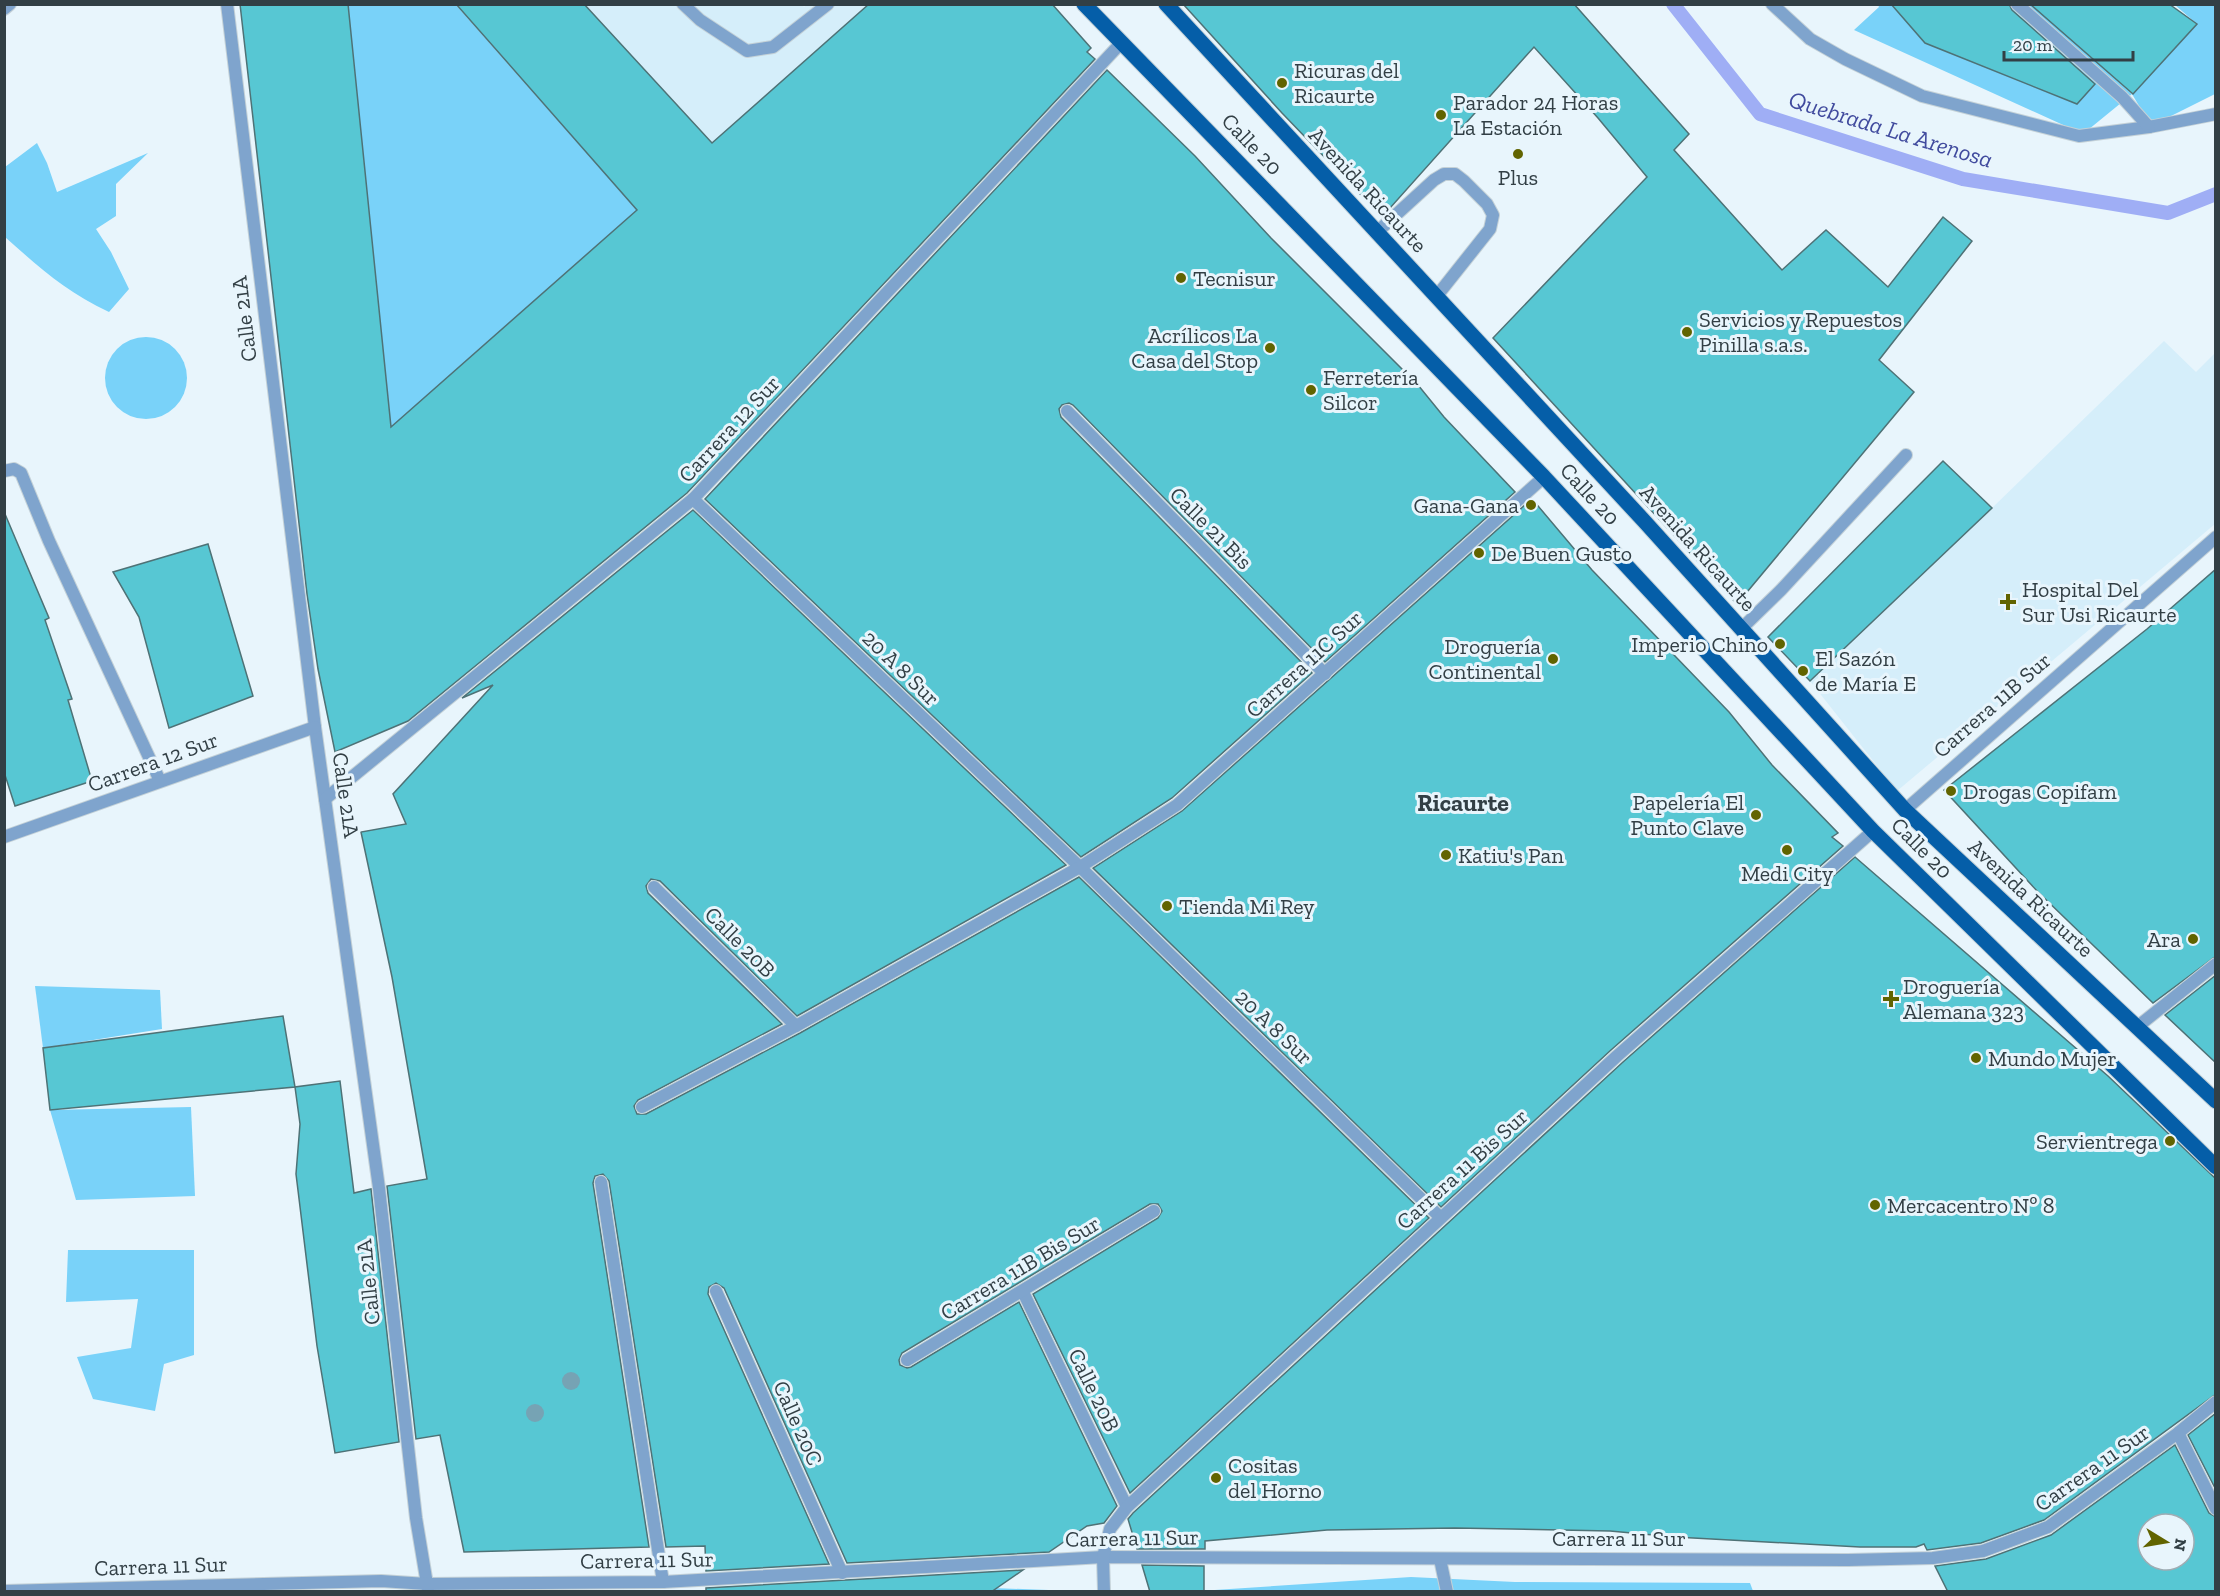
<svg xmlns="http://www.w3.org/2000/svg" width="2220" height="1596" font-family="'Zilla Slab',serif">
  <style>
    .built { fill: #d5eefa }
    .green { fill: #79d2f9 }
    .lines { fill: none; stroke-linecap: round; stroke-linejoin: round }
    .stream { stroke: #9faef5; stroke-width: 14 }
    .building { fill: #57c7d3; stroke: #4e7276; stroke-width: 1.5; fill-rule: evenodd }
    .lane-casing { stroke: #c4d1d7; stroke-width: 14 }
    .street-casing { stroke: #c4d1d7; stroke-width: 14 }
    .primary-casing { stroke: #c4d1d7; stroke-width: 17 }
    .lane { stroke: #7fa4cd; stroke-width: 12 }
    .street { stroke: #7fa4cd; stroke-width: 12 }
    .primary { stroke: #055ea8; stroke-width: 15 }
    .tree { fill: #76a3b4 }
    .poi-dot { fill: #616400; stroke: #e8f5fc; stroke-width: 2 }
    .labels { text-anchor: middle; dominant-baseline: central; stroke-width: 6; stroke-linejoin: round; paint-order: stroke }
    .poi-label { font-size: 22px; fill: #323f45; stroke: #e8f5fc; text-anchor: start }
    .street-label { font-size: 22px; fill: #323f45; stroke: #e8f5fc }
    .water-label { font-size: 24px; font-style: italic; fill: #414b9e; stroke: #e8f5fc }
    .neighbourhood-label { font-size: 24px; font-weight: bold; fill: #323f45; stroke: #e8f5fc }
  </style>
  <rect width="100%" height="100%" fill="#e8f5fc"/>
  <!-- built -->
  <g class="built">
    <polygon points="802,4 804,7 807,4 869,5 557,280 383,350 348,5"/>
    <polygon points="2164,341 2196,372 2215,353 2215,524 1897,791 1810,681 1992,508"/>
  </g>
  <!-- green -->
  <g class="green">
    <polygon points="348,5 456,5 637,210 391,427"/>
    <polygon points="1878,5 2033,5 2132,94 2197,24 2175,5 2215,5 2215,94 2151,126 2132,94 2083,134 1854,30 1879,7"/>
    <path d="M37 143 47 163 57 192 148 153 116 184V216L96 229 111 252 129 289 109 312C66 292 40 268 5 237V167Z"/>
    <circle cx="146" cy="378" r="41"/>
    <polygon points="35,986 160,990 162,1029 43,1048"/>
    <polygon points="191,1107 195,1196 76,1200 50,1110"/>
    <polygon points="68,1250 194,1250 194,1355 164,1364 155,1411 93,1399 77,1357 131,1348 138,1299 66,1302"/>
    <polygon points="1411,1577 1515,1582 1750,1583 1753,1591 1184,1592"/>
    <polygon points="939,1586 1075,1591 939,1592"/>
  </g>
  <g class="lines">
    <!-- stream -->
    <polyline class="stream" points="1673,4 1760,114 1963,179 2168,213 2216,194"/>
  </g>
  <!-- building -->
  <g class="building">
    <polygon points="240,4 348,4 391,427 637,210 456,4 584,4 712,143 869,4 1052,4 1091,48 1087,52 1095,59 687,493 408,721 335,752 318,669 307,594"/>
    <polygon points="1183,4 1574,4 1689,134 1674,150 1782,270 1826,230 1888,287 1943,217 1972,241 1879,360 1914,392 1737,604 1493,338 1647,177 1598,118 1534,47 1382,217 1282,113"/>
    <polygon points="1891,4 2009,4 2012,10 2095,84 2077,104 1925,43"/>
    <polygon points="2030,4 2169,4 2197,24 2133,94"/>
    <polygon points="1107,70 1195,156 1271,238 1418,385 1444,417 1515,492 1325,662 1073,405 1069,403 1062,405 1059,409 1061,417 1312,673 1172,798 1081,857 705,499"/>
    <polygon points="1943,461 1992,508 1810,681 1768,637"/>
    <polygon points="1533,500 1592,570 1729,712 1772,765 1838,833 1832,837 1843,846 1611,1050 1441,1207 1093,868 1182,811 1526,504 1528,506"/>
    <polygon points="693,510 1066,865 797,1016 660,881 651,879 646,886 648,893 782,1024 638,1100 634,1106 637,1114 646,1114 800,1033 1079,877 1429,1218 1130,1493 1033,1294 1158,1218 1162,1211 1158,1204 1150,1204 902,1353 899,1360 900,1365 907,1368 911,1367 1019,1302 1117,1506 1104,1523 1087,1526 1049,1552 847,1563 724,1288 716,1283 709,1287 708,1294 829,1564 706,1571 705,1546 666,1547 609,1181 603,1174 595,1176 593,1183 649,1547 464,1552 440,1435 416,1439 387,1186 427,1179 392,977 361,832 406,824 393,794 493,685 462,698"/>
    <polygon points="5,514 49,618 45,620 72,699 68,700 92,781 15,806 4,772"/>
    <polygon points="208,544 253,696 169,728 139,617 113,572"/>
    <polygon points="2216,569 2216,956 2153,1003 2038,892 1944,790 2147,629"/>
    <polygon points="1855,857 2108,1076 2216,1179 2216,1394 2044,1520 1981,1543 1927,1550 1924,1544 1916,1547 1860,1547 1675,1537 1610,1531 1455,1528 1327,1530 1205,1541 1205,1549 1137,1549 1128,1519 1133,1513 1623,1062"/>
    <polygon points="2216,975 2216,1063 2165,1015"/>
    <polygon points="283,1016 295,1087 50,1110 43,1048"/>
    <polygon points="340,1081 354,1193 371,1189 399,1442 335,1453 317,1346 296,1174 300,1124 295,1087"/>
    <polygon points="2216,1413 2216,1490 2188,1435"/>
    <path d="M2175 1445 2209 1513 2216 1517V1592H1948L1935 1566 1986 1559 2051 1535ZM2148 1524H2184V1560H2148Z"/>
    <polygon points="1142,1565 1204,1566 1204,1592 1150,1592"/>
    <polygon points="1023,1570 991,1592 706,1592 706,1588"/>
  </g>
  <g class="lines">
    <defs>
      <g id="lane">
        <polyline points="683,4 700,20 747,51 773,47 828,4"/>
        <polyline points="1772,4 1810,39 1845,59 1922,96 2079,136 2149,127 2216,114"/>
        <polyline points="2017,4 2122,97 2149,127"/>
        <polyline points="1376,233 1434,180 1444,174 1455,174 1464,181 1487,204 1493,215 1490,229 1436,297"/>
        <polyline points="1741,629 1781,590 1906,455"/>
        <polyline points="2137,1027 2216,964"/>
        <polyline points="601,1182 663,1582"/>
        <polyline points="1440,1559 1447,1592"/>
      </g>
      <g id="street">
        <polyline points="227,4 315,727 379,1188 416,1518 428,1590"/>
        <polyline points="4,9 10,4"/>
        <polyline points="1067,411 1325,674"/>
        <polyline points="4,471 14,469 21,473 49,541 160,781"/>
        <polyline points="693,499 1080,867 1440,1217"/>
        <polyline points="325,799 693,499 1122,42"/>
        <polyline points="1905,810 2216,537"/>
        <polyline points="4,837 315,727"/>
        <polyline points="654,887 796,1026"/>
        <polyline points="642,1107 796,1026 1080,867 1177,805 1544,477"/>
        <polyline points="716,1291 842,1573"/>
        <polyline points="1023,1292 1127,1507"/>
        <polyline points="907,1360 1154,1211"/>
        <polyline points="2178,1433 2216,1509"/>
        <polyline points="4,1591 381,1581 427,1584 663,1582 1103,1557 1848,1560 1933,1558 1983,1551 2048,1527 2178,1433 2216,1402"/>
        <polyline points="1104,1592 1103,1557 1110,1529 1127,1507 1617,1056 1873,831"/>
      </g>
      <g id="primary">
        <polyline points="1084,4 1544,477 1873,831 2216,1167"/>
        <polyline points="1166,4 1645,522 1905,810 2216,1101"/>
      </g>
    </defs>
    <!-- lane casing -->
    <use href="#lane" class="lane-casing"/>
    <!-- street casing -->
    <use href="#street" class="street-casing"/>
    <!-- primary casing -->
    <use href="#primary" class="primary-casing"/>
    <!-- lane -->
    <use href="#lane" class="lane"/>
    <!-- street -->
    <use href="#street" class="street"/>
    <!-- primary -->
    <use href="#primary" class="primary"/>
  </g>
  <!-- trees -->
  <g class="tree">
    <circle cx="571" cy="1381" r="9"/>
    <circle cx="535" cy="1413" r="9"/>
  </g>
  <!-- markers -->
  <g class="poi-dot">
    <circle cx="1282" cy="83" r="6"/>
    <circle cx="1441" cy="115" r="6"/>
    <circle cx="1518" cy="154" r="6"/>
    <circle cx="1181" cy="278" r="6"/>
    <circle cx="1687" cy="332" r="6"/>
    <circle cx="1270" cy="348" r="6"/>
    <circle cx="1311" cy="390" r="6"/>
    <circle cx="1531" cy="505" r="6"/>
    <circle cx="1479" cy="553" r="6"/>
    <path d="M2005 593h6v6h6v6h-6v6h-6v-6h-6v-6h6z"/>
    <circle cx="1780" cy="644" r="6"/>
    <circle cx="1553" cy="659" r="6"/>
    <circle cx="1803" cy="671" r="6"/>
    <circle cx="1951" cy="791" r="6"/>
    <circle cx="1756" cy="815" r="6"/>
    <circle cx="1787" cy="850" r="6"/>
    <circle cx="1446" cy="855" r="6"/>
    <circle cx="1167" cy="906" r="6"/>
    <circle cx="2193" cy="939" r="6"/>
    <path d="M1888 990h6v6h6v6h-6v6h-6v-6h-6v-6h6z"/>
    <circle cx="1976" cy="1058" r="6"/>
    <circle cx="2170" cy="1141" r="6"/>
    <circle cx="1875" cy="1205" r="6"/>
    <circle cx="1216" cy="1478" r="6"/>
  </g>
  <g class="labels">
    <!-- poi labels -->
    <g class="poi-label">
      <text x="1294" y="70">Ricuras del<tspan x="1294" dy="25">Ricaurte</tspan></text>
      <text x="1453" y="102">Parador 24 Horas<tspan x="1453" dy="25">La Estación</tspan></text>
      <text x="1518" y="177" text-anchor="middle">Plus</text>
      <text x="1193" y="278">Tecnisur</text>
      <text x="1699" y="319">Servicios y Repuestos<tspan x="1699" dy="25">Pinilla s.a.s.</tspan></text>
      <text x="1258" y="335" text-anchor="end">Acrílicos La<tspan x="1258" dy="25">Casa del Stop</tspan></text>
      <text x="1323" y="377">Ferretería<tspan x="1323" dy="25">Silcor</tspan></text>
      <text x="1519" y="505" text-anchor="end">Gana-Gana</text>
      <text x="1491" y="553">De Buen Gusto</text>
      <text x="2022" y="589">Hospital Del<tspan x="2022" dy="25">Sur Usi Ricaurte</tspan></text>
      <text x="1768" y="644" text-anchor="end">Imperio Chino</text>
      <text x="1541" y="646" text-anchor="end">Droguería<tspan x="1541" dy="25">Continental</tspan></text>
      <text x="1815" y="658">El Sazón<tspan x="1815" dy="25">de María E</tspan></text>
      <text x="1963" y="791">Drogas Copifam</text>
      <text x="1744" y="802" text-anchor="end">Papelería El<tspan x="1744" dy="25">Punto Clave</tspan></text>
      <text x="1458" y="855">Katiu's Pan</text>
      <text x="1787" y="873" text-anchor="middle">Medi City</text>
      <text x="1179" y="906">Tienda Mi Rey</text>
      <text x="2181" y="939" text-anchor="end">Ara</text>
      <text x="1903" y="986">Droguería<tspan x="1903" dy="25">Alemana 323</tspan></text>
      <text x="1988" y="1058">Mundo Mujer</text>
      <text x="2158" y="1141" text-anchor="end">Servientrega</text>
      <text x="1887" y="1205">Mercacentro Nº 8</text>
      <text x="1228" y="1465">Cositas<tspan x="1228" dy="25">del Horno</tspan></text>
    </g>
    <!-- street labels -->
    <g class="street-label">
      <text transform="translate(1252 144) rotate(46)">Calle 20</text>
      <text transform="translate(1368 190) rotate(47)">Avenida Ricaurte</text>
      <text transform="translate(244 319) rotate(-97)">Calle 21A</text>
      <text transform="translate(729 429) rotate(-47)">Carrera 12 Sur</text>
      <text transform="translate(1590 494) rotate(47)">Calle 20</text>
      <text transform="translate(1211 528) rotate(45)">Calle 21 Bis</text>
      <text transform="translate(1698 548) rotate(48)">Avenida Ricaurte</text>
      <text transform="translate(1304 664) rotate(-42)">Carrera 11C Sur</text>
      <text transform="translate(901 668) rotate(44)">20 A 8 Sur</text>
      <text transform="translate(1992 705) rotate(-41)">Carrera 11B Sur</text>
      <text transform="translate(153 762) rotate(-20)">Carrera 12 Sur</text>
      <text transform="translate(346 795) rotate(82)">Calle 21A</text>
      <text transform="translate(1922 848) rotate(45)">Calle 20</text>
      <text transform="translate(2031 898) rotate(43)">Avenida Ricaurte</text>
      <text transform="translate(740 942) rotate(45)">Calle 20B</text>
      <text transform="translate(1274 1027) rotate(44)">20 A 8 Sur</text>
      <text transform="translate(1462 1169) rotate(-42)">Carrera 11 Bis Sur</text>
      <text transform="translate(1020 1268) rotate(-31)">Carrera 11B Bis Sur</text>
      <text transform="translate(368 1282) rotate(-96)">Calle 21A</text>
      <text transform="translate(1094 1390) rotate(64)">Calle 20B</text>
      <text transform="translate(798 1423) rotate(66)">Calle 20C</text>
      <text transform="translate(2092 1468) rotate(-35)">Carrera 11 Sur</text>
      <text transform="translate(1132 1538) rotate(-1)">Carrera 11 Sur</text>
      <text x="1619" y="1538">Carrera 11 Sur</text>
      <text transform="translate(647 1560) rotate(-1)">Carrera 11 Sur</text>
      <text transform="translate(161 1566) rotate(-2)">Carrera 11 Sur</text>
    </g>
    <!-- water labels -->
    <g class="water-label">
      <text transform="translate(1891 129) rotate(17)">Quebrada La Arenosa</text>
    </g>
    <!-- neighbourhood labels -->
    <g class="neighbourhood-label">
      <text x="1463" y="802">Ricaurte</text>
    </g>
  </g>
  <!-- border -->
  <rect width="2220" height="1596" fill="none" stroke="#323f45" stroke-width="12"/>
  <!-- north arrow -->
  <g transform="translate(2166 1542) rotate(101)"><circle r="28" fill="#e8f5fc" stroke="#9facb3" stroke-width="1.5"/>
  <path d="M0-4.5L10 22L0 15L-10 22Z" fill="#616400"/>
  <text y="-9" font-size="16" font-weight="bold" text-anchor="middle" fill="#323f45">N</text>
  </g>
  <!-- scale -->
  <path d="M2004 51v9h129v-9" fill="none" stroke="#323f45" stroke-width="3"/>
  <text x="2013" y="51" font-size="18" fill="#323f45" stroke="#e8f5fc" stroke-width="4.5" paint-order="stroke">20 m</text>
</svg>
